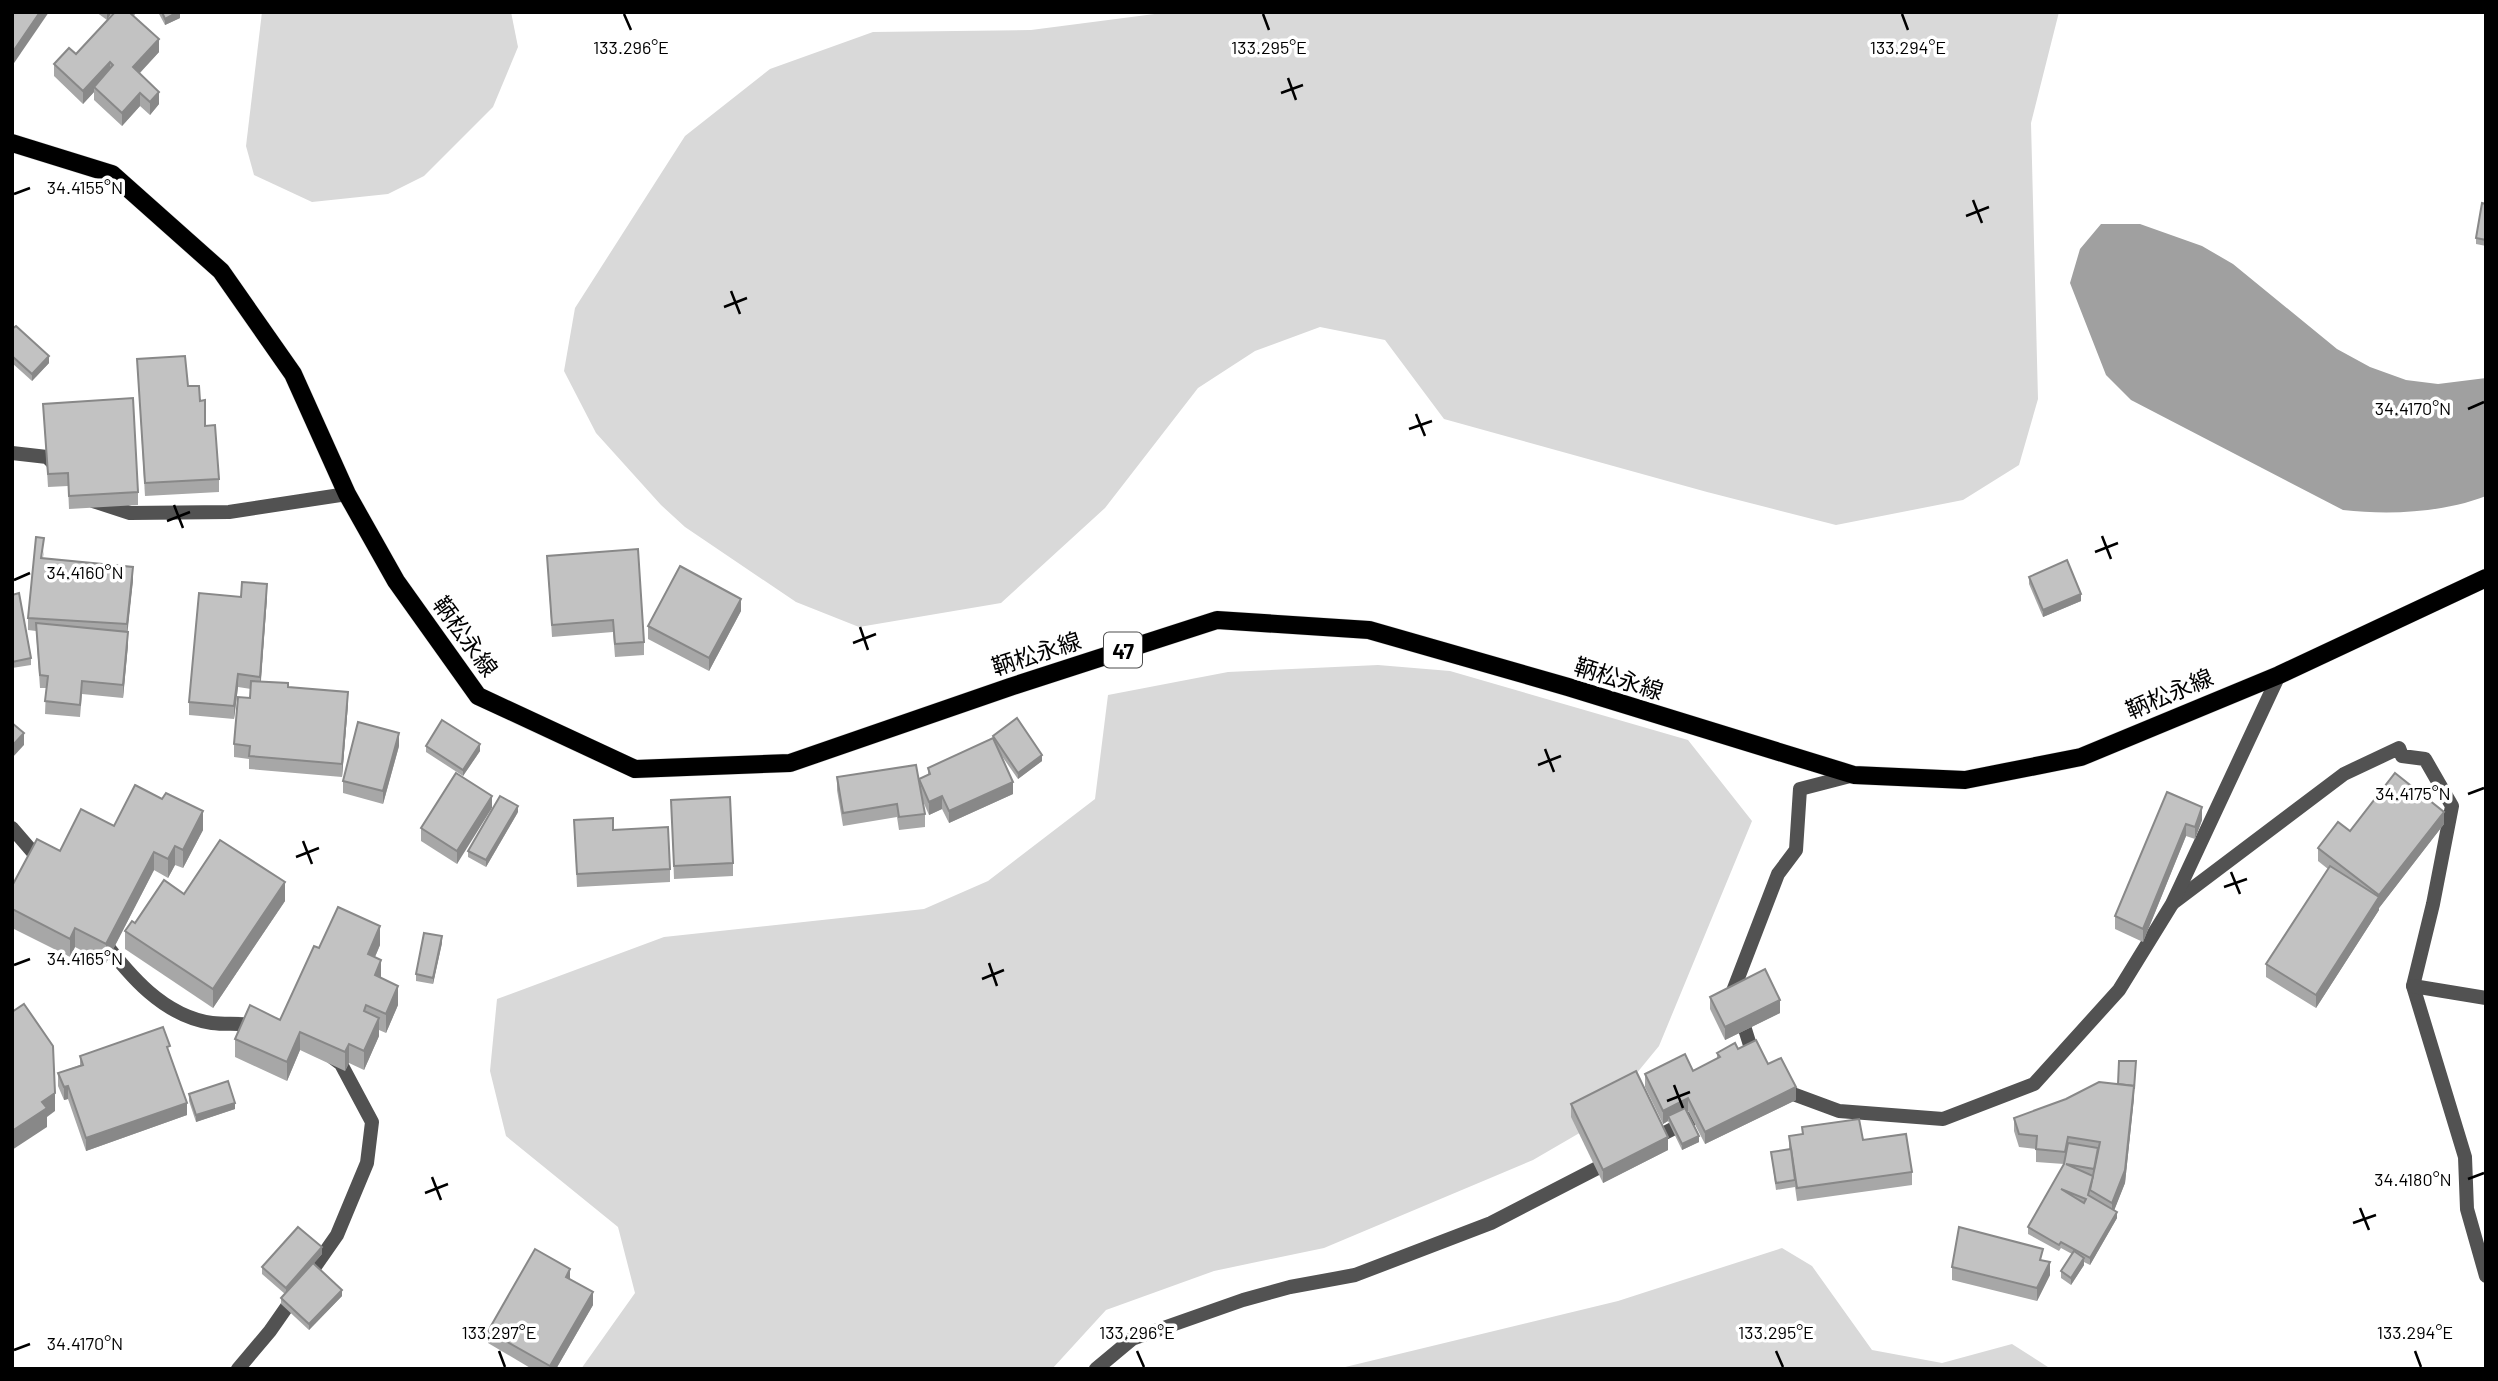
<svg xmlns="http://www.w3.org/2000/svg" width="2498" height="1381" font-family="Barlow,'Noto Sans JP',sans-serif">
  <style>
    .green { fill: #d9d9d9 }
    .water { fill: #a0a0a0 }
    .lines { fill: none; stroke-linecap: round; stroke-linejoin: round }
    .primary-casing { stroke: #dbdbdb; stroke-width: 19 }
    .street { stroke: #525252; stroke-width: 14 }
    .primary { stroke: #000; stroke-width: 18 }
    .wall { fill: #a7a7a7 }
    .shaded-wall { fill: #888 }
    .building { fill: #c2c2c2; stroke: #888; stroke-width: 2; fill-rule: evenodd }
    .ticks { fill: none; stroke: #000; stroke-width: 2.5 }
    .labels { text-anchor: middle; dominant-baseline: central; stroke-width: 7; stroke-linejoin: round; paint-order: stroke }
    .shield { fill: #fff; stroke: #4c4c4c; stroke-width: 2 }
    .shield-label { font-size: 21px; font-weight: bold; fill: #000 }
    .street-label { font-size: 23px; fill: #000; stroke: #fff }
    .ticks-label { font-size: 18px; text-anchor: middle; fill: #000; stroke: #fff; stroke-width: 7; stroke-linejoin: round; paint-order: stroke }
  </style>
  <rect width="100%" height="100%" fill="#fff"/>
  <!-- green -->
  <g class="green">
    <polygon points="262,12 511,12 518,47 493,107 424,176 388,194 312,202 254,175 246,146"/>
    <polygon points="1170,12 2059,12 2031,123 2038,399 2019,465 1963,500 1836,525 1707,492 1444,419 1385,340 1320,327 1255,351 1198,388 1105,508 1001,603 859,627 796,602 685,527 661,505 596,433 564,371 575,308 685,136 770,69 873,32 1031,30"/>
    <polygon points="1378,665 1450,671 1688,740 1752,821 1659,1046 1595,1124 1533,1160 1324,1248 1214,1271 1106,1310 1052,1369 581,1369 635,1293 618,1227 506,1136 490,1071 497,999 664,937 924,909 988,881 1095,799 1108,695 1228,672"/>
    <polygon points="1782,1248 1812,1266 1872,1350 1942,1363 2012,1344 2051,1369 1337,1369 1618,1301"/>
  </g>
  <!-- water -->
  <path class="water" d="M2101 224H2140L2202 246 2233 264 2337 349 2370 367 2406 380 2438 384 2486 378V496C2442 513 2389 515 2343 510L2131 400 2106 375 2070 283 2080 249Z"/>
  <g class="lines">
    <defs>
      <polyline id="primary" points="12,143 112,174 221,271 293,374 347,494 396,581 478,696 635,769 790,763 1010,687 1217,620 1369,630 1568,687 1854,775 1965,780 2081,757 2279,675 2486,578"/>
    </defs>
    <!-- primary casing -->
    <use href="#primary" class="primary-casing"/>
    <!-- street -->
    <g class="street">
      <polyline points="12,453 47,457 58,468"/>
      <polyline points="93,501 130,513 229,512 347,494"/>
      <polyline points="12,828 43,864"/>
      <polyline points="2173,903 2344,774 2399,748 2402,756 2425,759 2452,806 2433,904 2413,986 2465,1157 2467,1209 2486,1276"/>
      <path d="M101 938C129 975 163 1016 212 1023 228 1025 244 1022 261 1027"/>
      <polyline points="2413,986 2486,998"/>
      <polyline points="1755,1061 1733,991 1778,874 1796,850 1800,789 1854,775"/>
      <polyline points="1781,1084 1793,1094 1839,1111 1943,1119 2034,1084 2119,990 2172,904 2279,675"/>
      <polyline points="1649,1141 1690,1120 1706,1106"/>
      <polyline points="238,1369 270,1331 337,1235 367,1163 372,1122 341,1064 333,1058"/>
      <polyline points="1096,1369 1132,1339 1243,1300 1290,1287 1355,1275 1491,1223 1613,1160"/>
    </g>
    <!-- primary -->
    <use href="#primary" class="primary"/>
  </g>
  <!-- wall -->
  <g class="wall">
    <polygon points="96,12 112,12 107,20"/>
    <polygon points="115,12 136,12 134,16 159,52 140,73 159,104 150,115 140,106 122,126 94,100 94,92 83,104 54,76 54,64 76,54"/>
    <polygon points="158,12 180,12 180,18 165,25"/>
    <polygon points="2486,204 2486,246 2476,244 2476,238"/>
    <polygon points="12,329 49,363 32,381 12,363"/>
    <polygon points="137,359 188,386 200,401 219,479 219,492 145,496"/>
    <polygon points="43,404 138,492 138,505 69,509 68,486 48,487"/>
    <polygon points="44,550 43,558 133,580 127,632 128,645 123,698 82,694 80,717 45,714 46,688 40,688 36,631 28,630 28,618"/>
    <polygon points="547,556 644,642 644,655 615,657 613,632 552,637"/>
    <polygon points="2029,577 2081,601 2043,617 2029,584"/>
    <polygon points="12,595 31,658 31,665 12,668"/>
    <polygon points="241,597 267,597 261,681 288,687 348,704 342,777 249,769 249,759 234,757 234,744 250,698 251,689 238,687 234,719 189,715 189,702"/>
    <polygon points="741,611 709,671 648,639 648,626"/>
    <polygon points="993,736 1042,761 1018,779 999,752 1013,794 949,823 942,809 929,815 922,799 925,814 925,827 899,830 897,817 843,826 837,790 837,777 919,781 928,775 928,768 993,738"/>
    <polygon points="399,746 383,804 343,793 343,781"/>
    <polygon points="426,746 480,751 463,776 426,752"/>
    <polygon points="2167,792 2202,820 2195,839 2186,836 2143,942 2115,929 2115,916"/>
    <polygon points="492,796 457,864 421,841 421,828"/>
    <polygon points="671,800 733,863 733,876 674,879"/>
    <polygon points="518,812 486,867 468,857 468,851"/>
    <polygon points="574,820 613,830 670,869 670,882 577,887"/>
    <polygon points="2444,824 2379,908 2379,910 2316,1008 2266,977 2266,964 2328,869 2318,861 2318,848 2350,831"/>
    <polygon points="114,826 203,830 183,868 175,865 168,878 154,870 106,963 75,947 70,957 12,928 12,886 60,851"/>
    <polygon points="184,894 285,901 213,1008 125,949 125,931 135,923"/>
    <polygon points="442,943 433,984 416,981 416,974"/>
    <polygon points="380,945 375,957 381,978 398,1005 386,1033 379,1030 379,1036 364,1070 349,1063 345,1071 300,1050 287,1081 235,1057 235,1039 280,1020 319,948"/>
    <polygon points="1710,997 1780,1013 1725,1040 1710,1009"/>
    <polygon points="1738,1049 1768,1064 1796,1100 1705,1144 1688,1111 1687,1112 1699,1142 1682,1150 1668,1121 1663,1124 1645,1087 1645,1074 1693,1071 1717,1059 1717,1053"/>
    <polygon points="170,1055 187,1115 86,1151 68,1099 64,1100 58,1086 58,1073 80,1065 80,1056"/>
    <polygon points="2136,1061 2134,1098 2125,1183 2114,1210 2117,1218 2090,1265 2084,1262 2084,1265 2071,1285 2061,1278 2061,1271 2072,1254 2061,1248 2059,1251 2028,1234 2028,1227 2064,1164 2036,1162 2036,1149 2019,1147 2014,1131 2014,1118 2118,1084"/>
    <polygon points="189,1094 235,1109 196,1122 189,1101"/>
    <polygon points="1571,1104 1668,1150 1603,1183 1571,1117"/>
    <polygon points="1802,1127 1863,1140 1912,1172 1912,1185 1797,1201 1795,1187 1776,1190 1771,1152 1789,1149 1789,1136 1802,1134"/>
    <polygon points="322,1254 314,1263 342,1296 309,1330 281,1304 281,1298 285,1294 262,1274 262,1267"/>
    <polygon points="2043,1260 2050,1275 2037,1301 1952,1280 1952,1267"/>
    <polygon points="570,1279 593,1305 556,1369 532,1369 488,1343 488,1331"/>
  </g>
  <!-- shaded-wall -->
  <g class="shaded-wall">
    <polygon points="40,12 49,12 12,66 12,53"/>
    <polygon points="107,12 112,12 107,20"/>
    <polygon points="178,12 180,12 180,18 165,25 165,19"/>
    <polygon points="159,39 159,52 133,80 133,67"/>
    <polygon points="110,62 110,75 94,87 94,92 83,104 83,91"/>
    <polygon points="159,92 159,104 150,115 150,102"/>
    <polygon points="140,93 140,106 122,126 122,113"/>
    <polygon points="49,356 49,363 32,381 32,374"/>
    <polygon points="133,567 133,580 127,637 127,624"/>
    <polygon points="267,584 267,597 260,690 260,677"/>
    <polygon points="2081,594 2081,601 2043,617 2043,610"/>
    <polygon points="741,599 741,611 709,671 709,658"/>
    <polygon points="128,632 128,645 123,698 123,685"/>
    <polygon points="238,674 238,687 234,719 234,706"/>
    <polygon points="348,692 348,704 342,777 342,764"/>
    <polygon points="24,733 24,745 12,758 12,746"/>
    <polygon points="399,733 399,746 383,804 383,791"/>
    <polygon points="480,744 480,751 463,776 463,770"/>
    <polygon points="1042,755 1042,761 1018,779 1018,773"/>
    <polygon points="1013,782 1013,794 949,823 949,811"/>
    <polygon points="492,796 492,808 457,864 457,851"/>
    <polygon points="942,796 942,809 929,815 929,802"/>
    <polygon points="518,806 518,812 486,867 486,860"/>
    <polygon points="2202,807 2202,820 2195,839 2195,827"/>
    <polygon points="203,811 203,830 183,868 183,850"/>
    <polygon points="2444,812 2444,824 2379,908 2379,910 2316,1008 2316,995 2379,895"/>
    <polygon points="2186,824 2186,836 2143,942 2143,929"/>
    <polygon points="175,846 175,865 168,878 168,859"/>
    <polygon points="154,852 154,870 106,963 106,944"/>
    <polygon points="285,882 285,901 213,1008 213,989"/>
    <polygon points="380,926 380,945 368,973 368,954"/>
    <polygon points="75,928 75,947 70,957 70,939"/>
    <polygon points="442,936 442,943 433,984 433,978"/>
    <polygon points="381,960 381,979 375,975"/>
    <polygon points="398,986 398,1005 386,1033 386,1014"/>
    <polygon points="1780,1000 1780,1013 1725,1040 1725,1027"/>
    <polygon points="379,1018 379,1036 364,1070 364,1051"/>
    <polygon points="300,1032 300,1050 287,1081 287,1062"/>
    <polygon points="349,1044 349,1063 345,1071 345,1052"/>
    <polygon points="68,1086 68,1099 64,1100 64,1087"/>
    <polygon points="2134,1086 2134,1098 2125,1183 2112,1216 2112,1203"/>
    <polygon points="1796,1087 1796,1100 1705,1144 1705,1132"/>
    <polygon points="55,1093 55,1111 47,1117 47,1127 12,1150 12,1131 42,1102"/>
    <polygon points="1688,1098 1688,1111 1670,1120 1668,1116 1668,1121 1663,1124 1663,1111"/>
    <polygon points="187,1103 187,1115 86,1151 86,1138"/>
    <polygon points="235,1103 235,1109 196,1122 196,1115"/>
    <polygon points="1699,1136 1699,1142 1682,1150 1682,1144"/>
    <polygon points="1668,1137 1668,1150 1603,1183 1603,1170"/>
    <polygon points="2117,1212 2117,1218 2090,1265 2090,1258"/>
    <polygon points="322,1247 322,1254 286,1295 286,1288"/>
    <polygon points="2084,1258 2084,1265 2071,1285 2071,1278"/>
    <polygon points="2050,1262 2050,1275 2037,1301 2037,1288"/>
    <polygon points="570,1269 570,1282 566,1277"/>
    <polygon points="342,1290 342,1296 309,1330 309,1324"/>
    <polygon points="593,1292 593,1305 556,1369 550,1369 550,1366"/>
  </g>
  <!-- building -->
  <g class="building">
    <polygon points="12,12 40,12 12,53"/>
    <polygon points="115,12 129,12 159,39 133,67 159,92 150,102 140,93 122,113 94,87 113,65 110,62 83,91 54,64 69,48 76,54"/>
    <polygon points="162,12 178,12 165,19"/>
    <polygon points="2482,203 2486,204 2486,240 2476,238"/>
    <polygon points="16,326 49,356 32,374 12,356 12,329"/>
    <polygon points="185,356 188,386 199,386 200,401 205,400 205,426 215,425 219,479 145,483 137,359"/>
    <polygon points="133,398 138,492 69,496 68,473 48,474 43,404"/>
    <polygon points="36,537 44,538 41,558 133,567 127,624 28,618"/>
    <polygon points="638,549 644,642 615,644 613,620 552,625 547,556"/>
    <polygon points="2067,560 2081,594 2043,610 2029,577"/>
    <polygon points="680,566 741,599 709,658 648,626"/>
    <polygon points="242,582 267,584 260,677 238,674 234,706 189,702 199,593 241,597"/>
    <polygon points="19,593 31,658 12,662 12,595"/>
    <polygon points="36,623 128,632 123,685 82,681 80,705 45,701 48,676 40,675"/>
    <polygon points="251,681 288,683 288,687 348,692 342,764 249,756 250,746 234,744 238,697 250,698"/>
    <polygon points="1017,718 1042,755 1018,773 993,736"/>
    <polygon points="442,720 480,744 463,770 426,746"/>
    <polygon points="358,722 399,733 383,791 343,781"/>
    <polygon points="12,723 24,733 12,746"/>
    <polygon points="993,738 1013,782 949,811 942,796 929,802 919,779 930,774 928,768"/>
    <polygon points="916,765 925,814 899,817 897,804 843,813 837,777"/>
    <polygon points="456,773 492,796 457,851 421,828"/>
    <polygon points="2395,773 2444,812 2379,895 2318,848 2338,822 2350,831"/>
    <polygon points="135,785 162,799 166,793 203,811 183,850 175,846 168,859 154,852 106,944 75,928 70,939 12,909 12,886 37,839 60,851 81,809 114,826"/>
    <polygon points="2167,792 2202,807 2195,827 2186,824 2143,929 2115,916"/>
    <polygon points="500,796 518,806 486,860 468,851"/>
    <polygon points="730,797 733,863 674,866 671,800"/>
    <polygon points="613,818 613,830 668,827 670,869 577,874 574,820"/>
    <polygon points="220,840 285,882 213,989 125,931 132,921 135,923 164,880 184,894"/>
    <polygon points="2330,866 2379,897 2316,995 2266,964"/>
    <polygon points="338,907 380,926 368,954 381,960 375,975 398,986 386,1014 366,1005 364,1011 379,1018 364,1051 349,1044 345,1052 300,1032 287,1062 235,1039 250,1005 280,1020 314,946 319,948"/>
    <polygon points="424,933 442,936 433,978 416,974"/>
    <polygon points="1765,969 1780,1000 1725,1027 1710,997"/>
    <polygon points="24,1004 53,1046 55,1093 42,1102 47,1108 12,1131 12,1012"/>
    <polygon points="163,1027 170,1046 167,1047 187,1103 86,1138 68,1086 64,1087 58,1073 83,1065 80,1056"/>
    <polygon points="1756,1040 1768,1064 1781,1058 1796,1087 1705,1132 1688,1098 1663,1111 1645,1074 1685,1054 1693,1071 1720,1057 1717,1053 1735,1043 1738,1049"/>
    <polygon points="2119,1061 2136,1061 2134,1089 2134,1086 2118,1084"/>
    <polygon points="1636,1071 1668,1137 1603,1170 1571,1104"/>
    <polygon points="228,1081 235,1103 196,1115 189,1094"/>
    <polygon points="2099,1082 2134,1086 2125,1170 2112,1203 2090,1190 2100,1142 2068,1137 2065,1152 2036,1149 2037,1136 2019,1134 2014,1118 2066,1099"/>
    <polygon points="1685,1108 1699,1136 1682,1144 1668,1116"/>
    <polygon points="1859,1119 1863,1140 1906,1134 1912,1172 1797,1188 1789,1136 1803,1134 1802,1127"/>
    <path d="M2068 1143 2098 1148 2094 1169 2066 1164 2093 1176 2088 1195 2117 1212 2090 1258 2061 1242 2059 1245 2028 1227 2064 1164ZM2061 1189 2086 1199 2084 1203Z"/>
    <polygon points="1791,1149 1795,1180 1776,1183 1771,1152"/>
    <polygon points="298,1227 322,1247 286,1288 262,1267"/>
    <polygon points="1959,1227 2043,1249 2040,1260 2050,1262 2037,1288 1952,1267"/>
    <polygon points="535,1249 570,1269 566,1277 593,1292 550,1366 488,1331"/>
    <polygon points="2074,1251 2084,1258 2071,1278 2061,1271"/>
    <polygon points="313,1263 342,1290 309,1324 281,1298"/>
  </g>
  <!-- ticks -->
  <path class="ticks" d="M624 14 631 30M1263 14 1269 30M1902 14 1908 30M1288 78 1296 100M1281 93 1303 85M14 194 30 188M1973 200 1982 223M1966 216 1989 207M731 291 740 314M724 307 747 298M2468 409 2484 402M1416 414 1425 436M1409 429 1432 421M174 505 183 528M167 521 190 512M2102 536 2111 559M2095 552 2118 543M14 580 30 573M860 627 868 650M853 643 876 634M1545 749 1554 772M1538 765 1561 756M2468 794 2484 788M303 841 312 864M296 857 319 848M2231 872 2240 894M2224 887 2247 879M989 963 997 986M14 965 30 959M982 979 1004 970M1674 1085 1683 1108M1667 1101 1690 1092M432 1177 441 1200M2468 1179 2484 1173M425 1193 448 1184M2360 1208 2369 1230M2353 1223 2376 1215M14 1350 30 1344M499 1351 505 1367M1137 1351 1144 1367M1776 1351 1783 1367M2415 1351 2421 1367"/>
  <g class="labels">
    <!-- shield labels -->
    <rect class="shield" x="1104" y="632.5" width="38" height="35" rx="5"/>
    <g class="shield-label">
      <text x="1123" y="650">47</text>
    </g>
    <!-- street labels -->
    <g class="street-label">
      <text transform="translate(466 636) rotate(54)">鞆松永線</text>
      <text transform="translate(1036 653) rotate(-18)">鞆松永線</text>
      <text transform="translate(1619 678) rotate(17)">鞆松永線</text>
      <text transform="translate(2169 693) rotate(-23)">鞆松永線</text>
    </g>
  </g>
  <g class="ticks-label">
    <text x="631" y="54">133.296°E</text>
    <text x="1269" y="54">133.295°E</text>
    <text x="1908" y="54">133.294°E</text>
    <text x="85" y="194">34.4155°N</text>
    <text x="2413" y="415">34.4170°N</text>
    <text x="85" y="579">34.4160°N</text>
    <text x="2413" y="800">34.4175°N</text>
    <text x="85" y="965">34.4165°N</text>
    <text x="2413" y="1186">34.4180°N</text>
    <text x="499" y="1339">133.297°E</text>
    <text x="1137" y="1339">133.296°E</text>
    <text x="1776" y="1339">133.295°E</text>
    <text x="2415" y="1339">133.294°E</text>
    <text x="85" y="1350">34.4170°N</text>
  </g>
  <!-- border -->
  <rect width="2498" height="1381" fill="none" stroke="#000000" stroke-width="28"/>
</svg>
